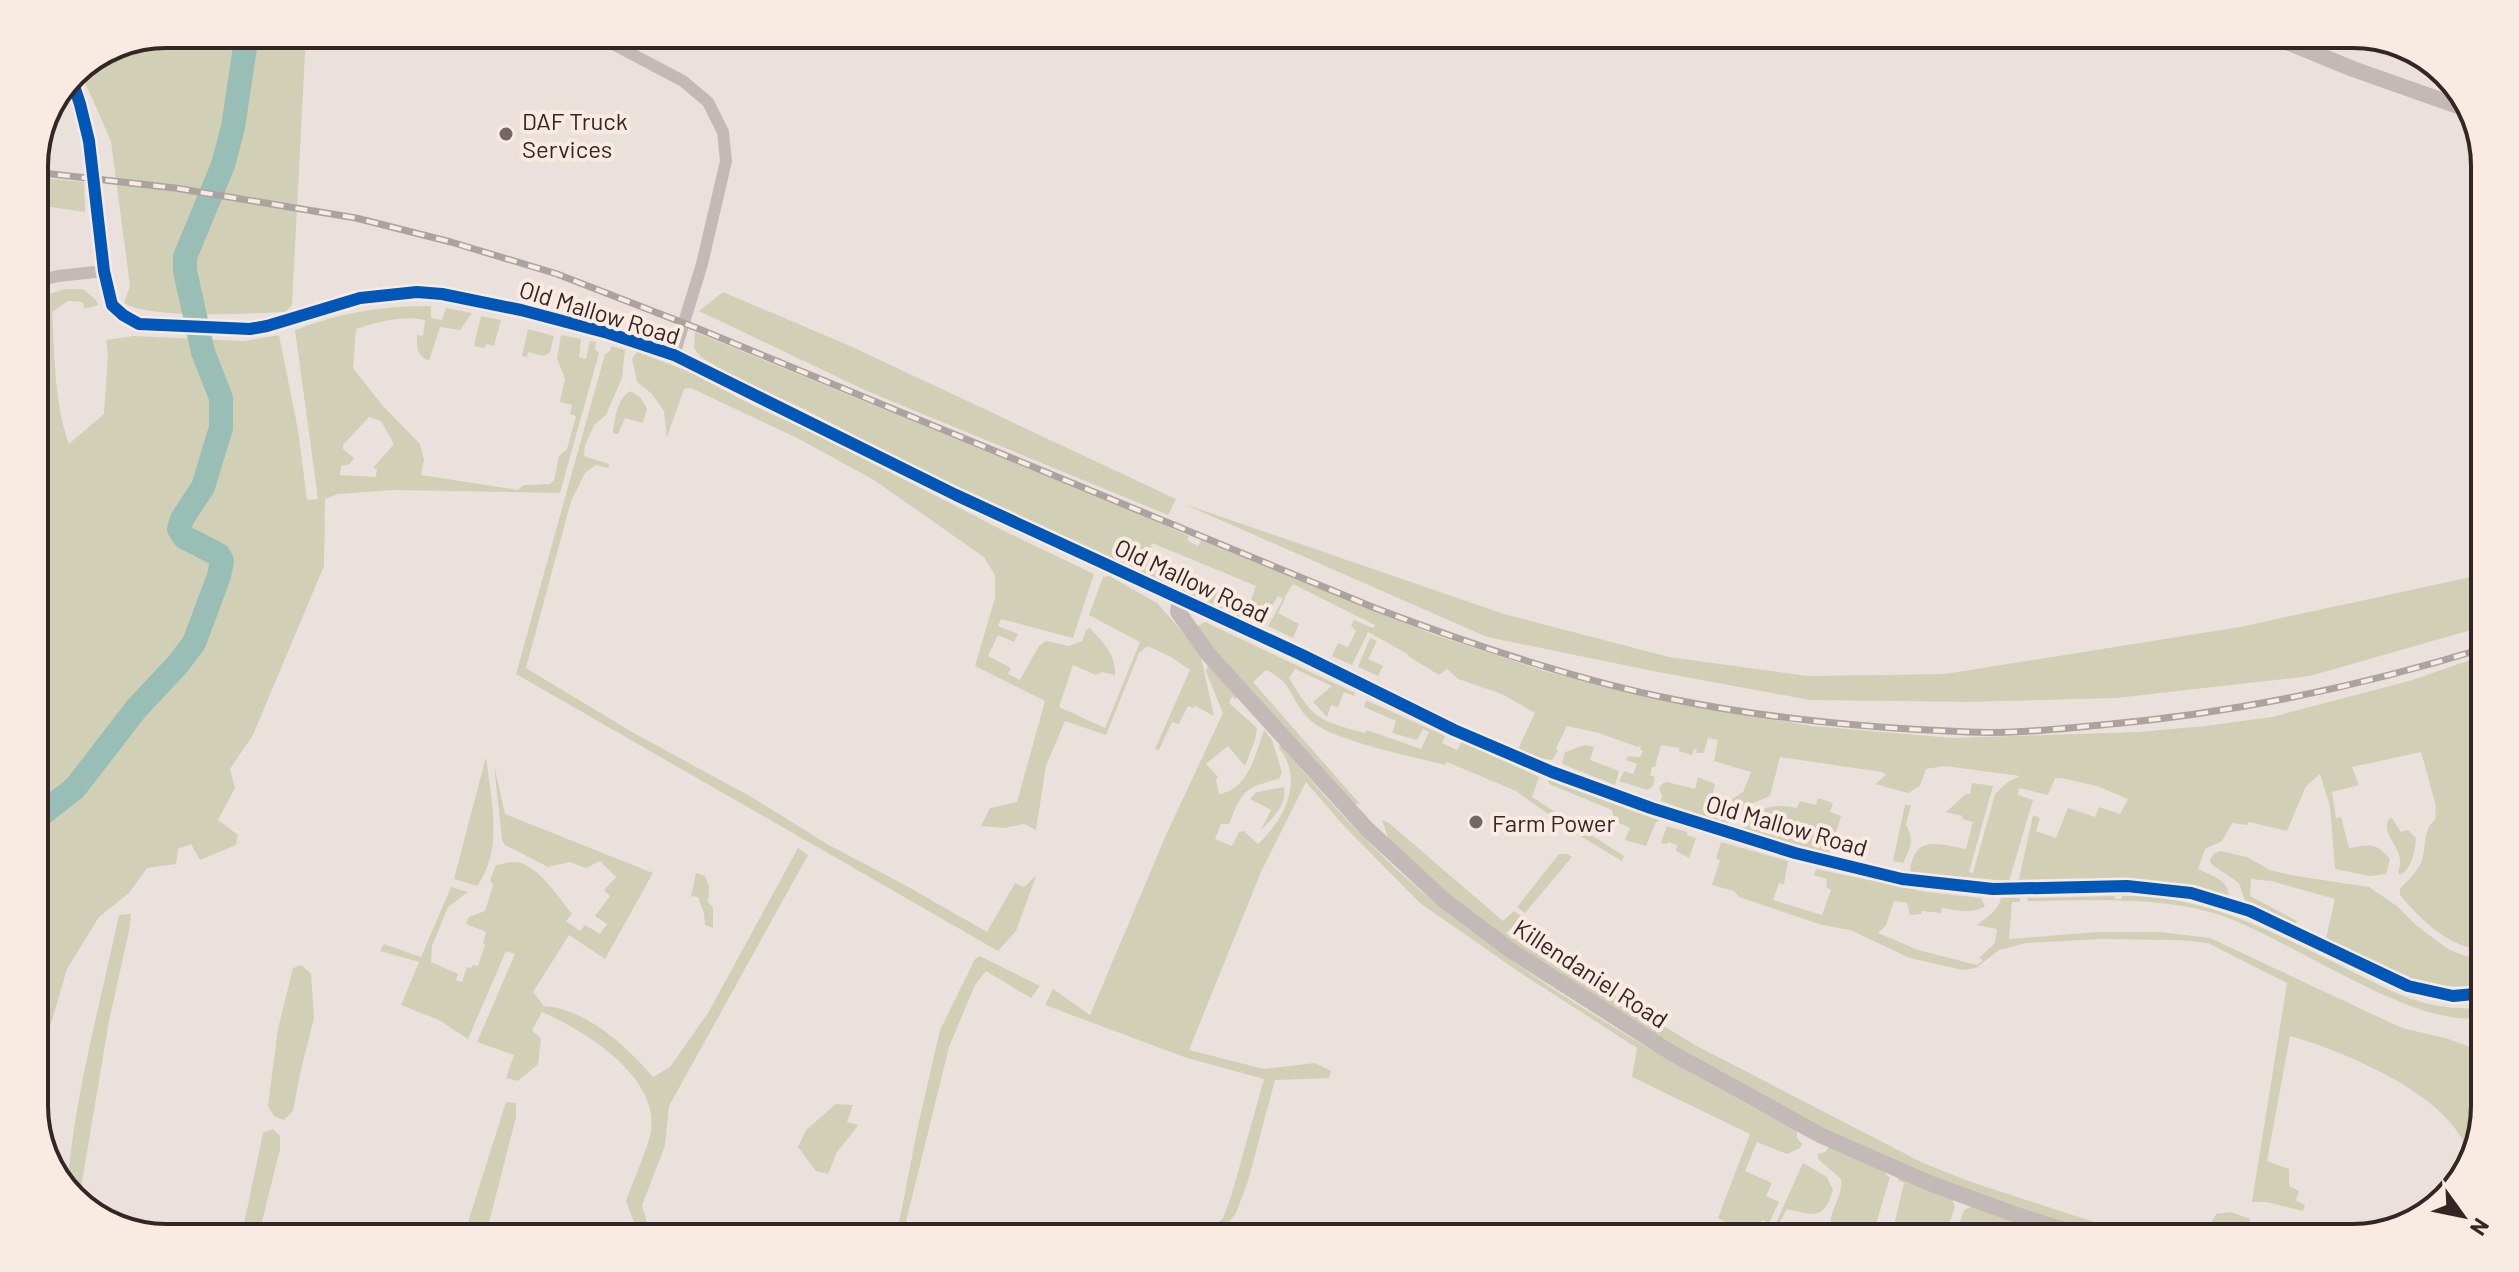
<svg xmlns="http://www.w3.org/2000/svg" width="2519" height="1272" font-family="Barlow,sans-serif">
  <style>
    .green { fill: #d1cfb6; fill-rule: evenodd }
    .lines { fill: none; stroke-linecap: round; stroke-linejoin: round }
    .river { stroke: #98beb5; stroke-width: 24 }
    .minor { stroke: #c3b9b6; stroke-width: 12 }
    .tertiary { stroke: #c3b9b6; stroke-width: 16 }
    .rail-casing { stroke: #aba3a0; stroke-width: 7 }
    .rail { stroke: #f9eae2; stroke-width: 4; stroke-dasharray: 12; stroke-linecap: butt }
    .cycleway-casing { stroke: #f9eae2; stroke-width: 17 }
    .cycleway { stroke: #0057b8; stroke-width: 12 }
    .poi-dot { fill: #746765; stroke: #f9eae2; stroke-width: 3 }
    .labels { text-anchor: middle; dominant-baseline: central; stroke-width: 8; stroke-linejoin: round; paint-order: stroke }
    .poi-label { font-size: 24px; fill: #342625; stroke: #f9eae2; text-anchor: start }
    .street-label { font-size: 24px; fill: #342625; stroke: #f9eae2 }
    .rim { fill: none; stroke: #342625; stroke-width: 4 }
  </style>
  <rect width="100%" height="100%" fill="#ebe1dc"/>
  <!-- green -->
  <g class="green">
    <path d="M166 34H306L292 305 286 312C251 313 152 320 124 303L130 286 111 141 83 78 86 67Z"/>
    <polygon points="34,177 84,182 85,212 51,207 34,208"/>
    <path d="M65 289H83L96 300 98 305 84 309 83 302 68 301 52 312C55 356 54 402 69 444L104 414 108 355 106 340 134 336 244 341 279 335 298 430 307 500 318 499 295 330C339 313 385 305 431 306V318L442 320 446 308 472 313 460 330 440 327 429 361C416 355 417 348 417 335L423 336 425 320C402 315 378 322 356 329L353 368 383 406 420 444 424 460 421 475 518 490 524 485 550 484 554 480 559 456 567 449 576 416 570 414 572 405 560 402 565 379 557 358 561 335 581 339 579 357 586 359 590 341 596 342 595 350 599 353 560 493 394 490 338 494 325 499 324 566 253 735 230 769 235 788 218 820 238 835 236 845 200 860 191 844 178 849 176 864 147 868 129 893 99 917 67 969 34 1082V299ZM369 417 381 421 394 444 373 468 377 469 376 477 340 475 341 466 350 464 354 458 343 449V445Z"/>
    <polygon points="723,292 850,346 1176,499 1168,515 867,391 699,311"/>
    <polygon points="481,316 501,320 494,346 486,344 485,348 474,346"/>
    <polygon points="528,329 554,336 550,352 544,356 528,352 527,357 522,356"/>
    <path d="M695 332 1139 514 1189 536 1187 540 1198 546 1201 540 1432 634 1544 671 1654 699 1811 726 1953 738 2138 732 2205 726 2272 717 2409 681 2485 655V950C2449 948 2422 921 2400 895V889C2407 881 2416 873 2421 863 2427 848 2422 830 2435 820L2436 806 2421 752 2352 767 2359 785 2332 792 2336 818 2341 817 2349 848C2370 845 2375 841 2390 859L2386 874 2370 876 2335 869 2330 806 2320 774 2306 786 2287 831 2249 822 2247 825 2232 823 2222 841 2205 849 2198 869C2210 875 2229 880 2229 896L2018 884 2033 815 2040 818 2036 831 2056 838 2068 808 2095 817 2099 807 2120 814 2128 799 2097 786 2061 778H2055L2048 795 2019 788 2018 795 2033 800 2009 881 1910 872C1914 834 1938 844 1966 849L1973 822 1962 819 1963 816 1946 812 1966 794H1970L1972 783 1993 786 1969 872 1973 873 1995 794 2008 782 2020 776 1945 766 1926 769 1920 786 1908 793 1875 784 1886 775 1882 772 1780 757 1770 796 1753 803 1739 813H1736L1732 799 1743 792 1751 772 1714 761 1718 740 1708 738 1704 753H1696L1697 749H1694L1692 755 1679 751V748L1661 745 1655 767H1652L1650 775 1655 777 1653 786 1647 790 1619 781 1624 771 1633 774 1637 764 1626 760 1628 756 1640 757 1643 751 1640 749 1641 745 1638 747 1599 733 1567 726 1556 748 1558 751 1552 760 1537 758 1518 749 1535 713 1502 694 1458 679 1447 669 1439 675 1408 656V654L1368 632 1352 665 1332 656 1338 643 1348 647 1356 631 1351 626 1354 620 1373 628 1375 625 1293 584 1284 598 1285 599 1278 613 1299 624 1293 638 1268 626 1283 599 1278 596 1260 627 947 483 804 409 734 377 701 357 694 348ZM1152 543 1256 586 1250 603 1147 558Z"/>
    <polygon points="611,346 625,350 622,378 606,415 594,425 585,445 584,456 609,464 608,468 596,465 585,473 571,501 526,668 632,732 755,799 827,844 903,884 987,932 1015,883 1024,887 1036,876 1016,931 998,951 516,674 605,354 610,351"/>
    <path d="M637 352 690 372 750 404 814 433 1002 530 1094 574 1073 638 1001 619 998 626 1018 634 1014 642 998 635 988 656 1011 668 1008 674 1020 680 1039 646 1046 641 1069 646 1082 641 1086 630 1090 628C1103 643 1116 654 1115 675L1102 672 1096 675 1073 665 1059 707 1105 728 1140 642 1089 615 1103 577 1109 576 1157 603 1200 652 1214 716 1195 706 1193 708 1188 706 1179 724 1172 722 1159 750 1155 749 1190 670 1171 657 1148 646 1139 653 1106 735 1065 721 1046 766 1036 830 1024 824 1004 828 981 826 990 808 1017 802 1045 701 975 666 995 598V575L984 557 874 480 797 438 691 388 684 389 667 437 664 411 652 394 637 382 632 359Z"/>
    <path d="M630 391 640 397 647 408 643 423 625 418 618 434 613 433C615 417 617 400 630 391Z"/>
    <polygon points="1184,504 1504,614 1669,657 1808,676 1945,674 2240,627 2485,574 2485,626 2310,676 2116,698 1968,702 1810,700 1658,672 1487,637"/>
    <path d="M1205 622 1355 693 1354 696 1344 692 1338 707 1331 705 1327 717 1313 702 1332 686 1295 669 1289 678C1314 720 1318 720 1365 733L1367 730 1421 749 1429 732 1423 729 1417 740 1392 733 1396 721 1364 707 1366 700 1445 736 1442 743 1457 750 1462 742 1539 777 1532 797 1624 856 1622 861 1572 831 1516 791 1447 762 1445 765C1415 757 1330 740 1310 720 1290 702 1295 683 1266 670L1253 682 1360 804 1351 803 1222 660 1198 628 1199 625Z"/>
    <polygon points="1370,638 1377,641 1368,659 1383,666 1378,676 1358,667"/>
    <path d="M1208 664 1236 695V700L1232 696 1229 703 1257 728 1255 740 1245 766 1228 746 1206 764 1218 777 1216 780 1219 794C1248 790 1256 753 1264 730L1272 740 1282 772 1279 779C1244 787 1242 791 1229 824H1221L1215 839 1232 846 1239 832 1244 831 1258 844C1284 820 1305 780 1279 748L1280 744C1325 798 1374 852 1428 897 1538 988 1672 1064 1797 1131V1138L1802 1144 1800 1148 1787 1154 1757 1142 1745 1171 1772 1183 1766 1196 1779 1202 1769 1223 1762 1220 1755 1230 1768 1238H1756L1718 1218 1750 1134 1632 1077 1637 1048 1519 972 1420 903 1343 825 1306 782 1261 872 1189 1050 1264 1069 1315 1063 1331 1071 1329 1078 1275 1080 1248 1181 1236 1213 1217 1238H1203L1223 1218 1231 1197 1264 1079 1187 1058 1045 1005 1053 989 1090 1015 1166 835 1223 713 1206 672Z"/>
    <polygon points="1585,745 1594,747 1590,760 1619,771 1615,785 1562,764 1565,752"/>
    <path d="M486 757C491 799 504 849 477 886L454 879Z"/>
    <path d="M494 765 505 814 653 873 605 959 569 935 533 992 544 1006C587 1009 626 1046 653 1077L670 1067 708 1013 798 848 808 855 669 1106 665 1146 642 1205 651 1238H640L626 1201C632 1183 648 1149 651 1131 659 1076 585 1031 542 1012L532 1030 541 1039 538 1064 518 1081 506 1078 514 1055 477 1042 515 954 506 951 468 1039 439 1020 401 1005 419 962 380 951 384 944 421 957 451 887 468 892 448 907 432 946 431 962 458 974 456 980 462 982 467 967 471 968 473 965 478 966 485 945 483 943 486 932 466 924 469 917 485 911 493 885 490 880 496 865C501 865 509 861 515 862 537 863 559 898 572 914L566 921 580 931 585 925 600 934 607 924 595 916 610 896 604 890 616 877 600 861 586 868 570 862 548 867 505 845 502 840Z"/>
    <polygon points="1698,777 1715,784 1712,797 1717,799 1714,809 1730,817 1728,825 1661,801 1662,796 1659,788 1663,783 1667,782 1695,789"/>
    <polygon points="1548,780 1660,821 1656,822 1646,846 1625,840 1630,828 1615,821 1612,810 1549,784"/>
    <path d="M1284 787C1287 805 1273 818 1261 830L1271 810 1250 799 1256 792Z"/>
    <path d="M1818 798 1833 803 1830 812 1841 816 1829 855 1745 830 1742 823C1755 807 1778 803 1797 808L1800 801 1816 805Z"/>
    <path d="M1905 805H1911L1906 825C1915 840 1910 849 1903 863L1893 861Z"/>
    <path d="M2391 817 2401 832 2408 830 2416 838C2415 851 2412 869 2400 875L2398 872C2409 849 2375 833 2391 817Z"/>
    <polygon points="1382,820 1389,823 1503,921 1514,911 1522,917 1506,933 1569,975 1574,970 1693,1044 1923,1163 1971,1182 2143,1238 2107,1238 1998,1203 1889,1161 1765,1101 1567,980 1467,911 1389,840"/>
    <polygon points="1667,826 1687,832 1687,835 1696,838 1689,858 1676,851 1677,845 1668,842 1667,844 1661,843"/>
    <path d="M1721 842 1788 861 1784 884 1779 883 1773 900 1822 915 1831 890 1826 887 1827 879 1814 875 1816 869 1926 892 1981 898 1985 906C1971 915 1958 910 1942 908L1941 913 1922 911 1921 914 1910 915 1907 903 1894 901 1886 925 1878 933 1918 950 1977 965 1983 960 1979 958 1995 943 1997 929 1977 925C1986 918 1999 910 2001 898H2020V902H2012L2009 939 2097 932H2160L2210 938 2402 1028 2445 1038 2485 1052V1106L2474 1156C2465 1144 2458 1131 2448 1120 2413 1081 2339 1050 2290 1036L2267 1161 2289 1169V1186L2299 1191 2296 1201 2305 1205 2303 1211 2266 1202H2252L2287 983 2208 943 2178 940 2100 939 2026 943 1999 950 1976 968 1963 970 1910 958 1850 930 1822 925 1739 897 1734 891 1712 885 1720 860 1716 859Z"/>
    <path d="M2221 851 2247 857 2270 870 2290 875 2369 887 2397 906 2417 926 2448 949 2465 956 2485 958V985C2421 993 2381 967 2326 939L2335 899 2271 881 2251 879 2250 896 2297 921 2296 924 2245 901 2239 883 2211 864 2210 859 2215 853Z"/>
    <polygon points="1559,854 1567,854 1572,857 1525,913 1517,907"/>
    <polygon points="696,873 705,876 709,886 708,902 713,907 713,928 705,925 704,913 698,897 691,896"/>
    <path d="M2115 896V899H2122V896C2203 894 2271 931 2341 966 2394 992 2424 1012 2485 1008V1016C2420 1036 2281 931 2210 912 2151 896 2089 901 2028 901L2027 898Z"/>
    <path d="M131 914 129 931 109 1021 80 1194 74 1195 67 1189C74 1097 100 1005 119 915Z"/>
    <polygon points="980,956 1040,986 1031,998 986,971 975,985 949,1047 902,1238 896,1238 918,1126 940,1030 975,959"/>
    <polygon points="301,965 311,974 314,1018 300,1074 293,1111 284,1120 274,1116 268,1106 278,1029 293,968"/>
    <polygon points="506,1102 516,1103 516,1117 485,1238 463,1238"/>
    <path d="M836 1104 853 1105 847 1122 858 1125C853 1134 839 1148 836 1154 833 1161 832 1166 828 1174L816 1171 798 1147 806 1130Z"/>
    <polygon points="273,1129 280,1136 280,1149 258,1238 241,1238 263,1133"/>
    <path d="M1829 1147 1886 1172V1175L1890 1177 1872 1238 1832 1230C1826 1213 1844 1197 1841 1179L1818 1159V1154L1825 1152Z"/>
    <path d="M1803 1163 1827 1177 1833 1190C1824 1221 1813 1215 1787 1209L1779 1224 1776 1223Z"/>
    <polygon points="1899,1176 1952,1198 1955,1207 1944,1238 1891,1238 1904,1183 1898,1180"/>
    <polygon points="1973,1206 2070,1238 2046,1238 2011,1227 2000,1238 1957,1238 1956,1233 1964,1210"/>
    <polygon points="2231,1212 2250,1219 2249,1235 2237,1232 2238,1228 2227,1224 2221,1237 2203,1238 2216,1214"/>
  </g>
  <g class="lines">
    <!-- river -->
    <polyline class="river" points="34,820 75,788 136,709 178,664 194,643 219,576 222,561 219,555 184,537 179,529 182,519 203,487 221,428 221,398 203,352 185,271 185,257 223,165 233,127 247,34"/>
    <!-- minor -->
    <g class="minor">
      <polyline points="594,34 683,81 708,102 723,132 726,161 702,264 674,355"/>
      <polyline points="34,282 58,276 104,271"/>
    </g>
    <!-- tertiary -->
    <g class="tertiary">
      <polyline points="2267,34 2353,69 2469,110"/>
      <polyline points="71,77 80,104 89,141 104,271 112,305 123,315 139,324 250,329 267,326 360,298 417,292 442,294 521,310 608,333 674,355 956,495 1302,655 1454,730 1552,772 1651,808 1795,853 1902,879 1993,889 2127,886 2191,893 2250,911 2408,986 2453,996 2485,993"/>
      <polyline points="1180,598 1178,612 1209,655 1367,829 1445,901 1510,950 1670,1052 1820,1135 1929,1183 2022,1217 2091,1238"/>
    </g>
    <defs>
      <path id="rail" d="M34 172 175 188 356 218 451 242 557 274 699 329 1375 608C1467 643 1561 675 1657 696 1759 718 1864 728 1969 732 2012 734 2057 729 2101 725 2235 713 2357 687 2485 648"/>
    </defs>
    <!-- rail casing -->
    <use href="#rail" class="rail-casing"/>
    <!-- rail -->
    <use href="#rail" class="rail"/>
    <defs>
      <polyline id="cycleway" points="71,77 80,104 89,141 104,271 112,305 123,315 139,324 250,329 267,326 360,298 417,292 442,294 521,310 608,333 674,355 956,495 1302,655 1454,730 1552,772 1651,808 1795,853 1902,879 1993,889 2127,886 2191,893 2250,911 2408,986 2453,996 2485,993"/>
    </defs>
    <!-- cycleway casing -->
    <use href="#cycleway" class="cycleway-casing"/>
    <!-- cycleway -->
    <use href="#cycleway" class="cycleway"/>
  </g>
  <!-- markers -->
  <g class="poi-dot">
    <circle cx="506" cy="134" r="8"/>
    <circle cx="1476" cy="822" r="8"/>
  </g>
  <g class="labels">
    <!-- poi labels -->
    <g class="poi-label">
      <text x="522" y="120">DAF Truck<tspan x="522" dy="28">Services</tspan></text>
      <text x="1492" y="822">Farm Power</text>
    </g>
    <!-- street labels -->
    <g class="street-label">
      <text transform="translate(600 312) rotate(17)">Old Mallow Road</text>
      <text transform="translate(1192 580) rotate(25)">Old Mallow Road</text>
      <text transform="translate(1787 825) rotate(16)">Old Mallow Road</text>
      <text transform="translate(1591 973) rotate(33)">Killendaniel Road</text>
    </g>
  </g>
  <!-- crop -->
  <path d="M0 0H2519V1272H0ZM166 48H2353A118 118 0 0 1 2471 166V1106A118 118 0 0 1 2353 1224H166A118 118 0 0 1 48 1106V166A118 118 0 0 1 166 48Z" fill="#f9eae2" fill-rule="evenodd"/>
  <path class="rim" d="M166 48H2353A118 118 0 0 1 2471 166V1106A118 118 0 0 1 2353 1224H166A118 118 0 0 1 48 1106V166A118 118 0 0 1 166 48Z"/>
  <!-- north arrow -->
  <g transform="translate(2463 1216) rotate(123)" stroke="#f9eae2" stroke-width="6" paint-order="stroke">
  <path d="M0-6L14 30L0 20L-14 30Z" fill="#342625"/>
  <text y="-12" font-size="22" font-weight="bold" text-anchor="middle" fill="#342625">N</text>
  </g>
</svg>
